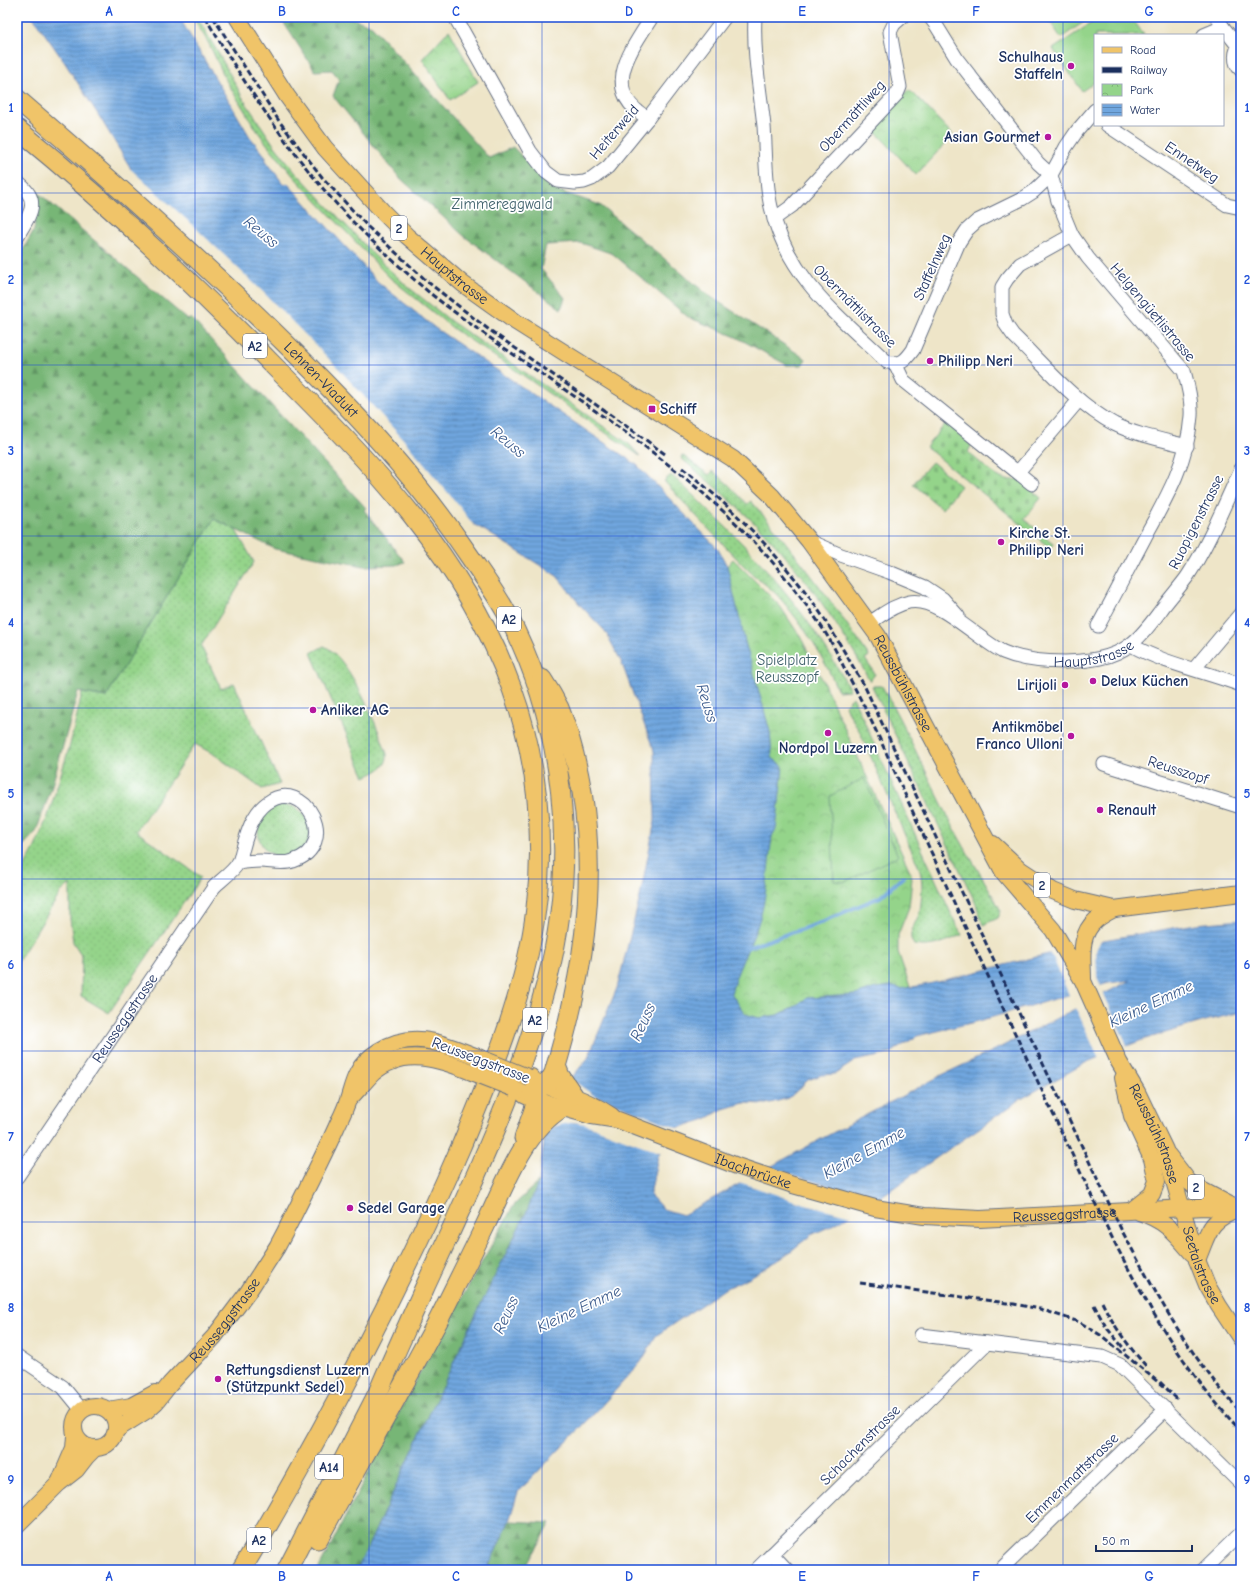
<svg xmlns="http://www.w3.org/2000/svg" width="1258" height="1587" font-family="'Comic Neue',sans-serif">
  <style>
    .grass { fill: url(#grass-dots); stroke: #588274 }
    .forest { fill: url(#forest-firs); stroke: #49726a }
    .cemetery { fill: url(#cemetery-stones); stroke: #588274 }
    .park { fill: url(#park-crowns); stroke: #588274 }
    .pitch { fill: #94d48a; stroke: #588274 }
    .water { fill: url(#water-rules); stroke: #466a9e; fill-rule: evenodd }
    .pier { fill: #eee5c8 }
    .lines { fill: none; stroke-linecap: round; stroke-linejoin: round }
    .stream { stroke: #70a6de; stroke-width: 4 }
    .minor-casing { stroke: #656f83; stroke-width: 15 }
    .major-casing { stroke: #656f83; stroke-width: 18 }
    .highway-casing { stroke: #656f83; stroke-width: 21 }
    .minor { stroke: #fff; stroke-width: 13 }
    .major { stroke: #f0c469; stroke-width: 16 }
    .highway { stroke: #f0c469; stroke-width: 19 }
    .rail { stroke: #1b2f5e; stroke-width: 3; stroke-dasharray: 6 3; stroke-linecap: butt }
    .major-bridge-casing { stroke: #656f83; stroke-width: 18; stroke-linecap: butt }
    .major-bridge { stroke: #f0c469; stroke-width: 16 }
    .grid { fill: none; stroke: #1d4ed8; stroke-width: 1; stroke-opacity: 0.55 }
    .poi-dot { fill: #b5179e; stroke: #fff; stroke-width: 1.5 }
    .labels { text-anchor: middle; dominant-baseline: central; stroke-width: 3.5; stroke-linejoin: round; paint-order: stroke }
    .shield { fill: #fff; stroke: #5f6d8e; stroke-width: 1 }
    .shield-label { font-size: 14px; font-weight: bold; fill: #1b2f5e }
    .poi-label { font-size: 15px; font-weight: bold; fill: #1b2f5e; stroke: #fff; text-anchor: start }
    .street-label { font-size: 15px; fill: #1b2f5e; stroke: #fff }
    .park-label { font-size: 15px; fill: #3f616b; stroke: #fff }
    .water-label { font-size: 16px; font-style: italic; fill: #39598b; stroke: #fff }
    .neatline { fill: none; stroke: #1d4ed8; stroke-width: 1.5 }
    .grid-label { font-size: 13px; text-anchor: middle; font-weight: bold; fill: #1d4ed8 }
  </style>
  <defs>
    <pattern id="grass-dots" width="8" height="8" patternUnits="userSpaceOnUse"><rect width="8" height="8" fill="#94d48a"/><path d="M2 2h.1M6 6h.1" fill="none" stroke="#7fb67a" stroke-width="1.8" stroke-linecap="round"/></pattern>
    <pattern id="forest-firs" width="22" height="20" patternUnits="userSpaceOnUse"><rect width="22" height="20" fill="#77b676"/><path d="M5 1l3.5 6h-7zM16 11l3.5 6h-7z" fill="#619464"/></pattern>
    <pattern id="cemetery-stones" width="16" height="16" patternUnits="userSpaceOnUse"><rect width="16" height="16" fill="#94d48a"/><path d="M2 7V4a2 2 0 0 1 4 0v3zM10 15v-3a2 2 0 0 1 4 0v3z" fill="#7fb67a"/></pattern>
    <pattern id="park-crowns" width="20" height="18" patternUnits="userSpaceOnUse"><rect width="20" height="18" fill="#94d48a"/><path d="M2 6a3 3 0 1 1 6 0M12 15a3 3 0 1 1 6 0" fill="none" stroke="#7fb67a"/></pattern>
    <pattern id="water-rules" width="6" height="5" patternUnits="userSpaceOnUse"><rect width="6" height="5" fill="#70a6de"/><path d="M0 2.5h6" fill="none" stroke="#5b88b7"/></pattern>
  </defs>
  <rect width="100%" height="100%" fill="#fff"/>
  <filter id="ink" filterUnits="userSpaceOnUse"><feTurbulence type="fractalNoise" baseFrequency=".025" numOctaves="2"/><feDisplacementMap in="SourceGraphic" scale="8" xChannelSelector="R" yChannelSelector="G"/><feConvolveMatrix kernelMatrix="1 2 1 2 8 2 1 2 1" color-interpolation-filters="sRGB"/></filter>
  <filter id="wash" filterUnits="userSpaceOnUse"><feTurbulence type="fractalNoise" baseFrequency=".012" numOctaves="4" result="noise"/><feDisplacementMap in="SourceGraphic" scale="16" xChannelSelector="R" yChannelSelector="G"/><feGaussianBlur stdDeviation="0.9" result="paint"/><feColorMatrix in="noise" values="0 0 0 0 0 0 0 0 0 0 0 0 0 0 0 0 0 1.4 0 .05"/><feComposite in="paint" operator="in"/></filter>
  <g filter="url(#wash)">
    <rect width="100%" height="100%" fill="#eee5c8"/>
    <!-- grass -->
    <g class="grass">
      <polygon points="193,17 197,17 220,56 244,100 274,145 295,171 374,255 407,286 452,322 629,444 640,456 594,425 524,376 455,330 389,277 295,178 266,143 256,129 227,82 209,44"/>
      <path d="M682 455 709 475 713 471 729 485 747 504 751 501C794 550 832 602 869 656L865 659 875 674 870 681C841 628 806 576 764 533 738 506 709 482 681 458Z"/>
      <path d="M671 475C685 487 698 500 711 513 767 565 814 622 850 690L838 691C824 657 803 624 778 596 769 586 756 578 746 568 718 539 691 511 664 481Z"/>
      <polygon points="214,519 235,529 254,562 201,646 221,689 234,683 280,784 262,789 215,755 195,744 136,831 201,877 109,1013 81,996 82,956 73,942 70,919 70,884 61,892 17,963 17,881 35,847 48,816 70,745 82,693 106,697"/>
      <path d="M324 646C349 656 378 728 387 754 388 768 375 772 365 777L311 653Z"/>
      <path d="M872 686H882C909 735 932 785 957 834 971 860 988 885 1001 911L998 918 983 925 976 904Z"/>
      <path d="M853 697 953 918 962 935C947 941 931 949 914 945 905 932 918 923 920 910 922 897 923 883 920 870L860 732 846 708 845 705Z"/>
      <circle cx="284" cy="831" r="26"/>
    </g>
    <!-- forest -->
    <g class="forest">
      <polygon points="280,17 349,17 372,26 489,158 513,147 553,189 600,205 708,295 806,359 802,365 787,365 736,337 688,317 613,254 581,243 546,245 541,269 565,298 561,309 464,236 399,177 333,96 339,79 332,70 315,71"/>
      <polygon points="35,190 188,320 191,318 366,508 364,510 405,562 397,565 364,566 275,549 214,519 106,697 78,692 51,789 36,832 17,852 17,260 34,230 36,213"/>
      <polygon points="539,1181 527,1211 471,1325 357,1570 318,1570 416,1379 514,1205"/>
      <polygon points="509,1521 551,1523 524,1570 487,1570"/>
    </g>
    <!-- cemetery -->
    <g class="cemetery">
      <path d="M947 422 972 442V444L968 452 969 453C979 461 994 477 1006 480 1011 481 1016 478 1021 480L1041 498 1024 519 1054 544 1050 548 926 447Z"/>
      <polygon points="932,462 961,486 942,509 913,484"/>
    </g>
    <!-- park -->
    <g class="park">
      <polygon points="449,30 478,82 450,100 422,59"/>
      <polygon points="908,90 914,94 953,135 916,175 872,128"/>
      <polygon points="733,559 780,606 801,638 823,681 909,869 912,878 909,907 898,935 898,952 910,987 901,989 890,986 873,989 856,995 807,998 791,1009 778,1015 759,1018 745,1015 731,993 736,974 757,927 772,836 776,828 783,766 772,758 770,732 745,642 727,566"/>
    </g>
    <!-- pitch -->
    <g class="pitch">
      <polygon points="1047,17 1091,17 1061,38"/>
      <polygon points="1100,17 1131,17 1144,35 1095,35 1095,82 1082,91 1053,49"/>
      <polygon points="864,778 898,856 844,882 834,881 830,796"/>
    </g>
    <!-- water -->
    <path class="water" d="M33 17H179L250 137 267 158 265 159 284 185 287 183 378 282 435 328 637 465 718 549 727 566 745 642 770 732 772 758 783 766 776 829 772 836C768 864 767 902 757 927 748 951 738 967 731 993L745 1014 759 1018 778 1015 791 1009 807 998 856 995 873 989 890 986 901 989 929 984 1104 940 1196 924 1241 920V1012L1205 1021 1142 1040 1087 1062 1021 1099 876 1200 833 1225 811 1235 782 1258 750 1277 726 1288 657 1335 641 1362 594 1414 518 1492 509 1521 487 1570H357L471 1325 527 1211 539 1181 546 1127 553 1100 588 1058 617 988 640 897 655 820 654 751 621 661 605 631 581 606 557 576 484 530 378 473 139 219 130 167 99 116 65 63ZM1131 980 995 1050 942 1075 821 1139 683 1215 663 1209 650 1195 658 1156 674 1129 706 1119 723 1109 744 1103 766 1104 789 1098 808 1080 821 1075 835 1074 855 1061 889 1054 917 1036 979 1021 1109 983Z"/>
    <!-- pier -->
    <g class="pier">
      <polygon points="126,165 186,219 262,291 338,368 403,439 459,506 475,527 377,474 253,359 137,220"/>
      <polygon points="1102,938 1096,950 1097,977 1101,987 1070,997 1054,960 1048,951"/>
      <polygon points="1103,992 1128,1048 1099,1059 1075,1006"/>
      <polygon points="574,1081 593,1095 680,1129 675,1131 662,1153 585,1124 574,1122 555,1126 548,1131"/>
      <polygon points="766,1167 832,1187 880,1199 851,1216 798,1202 739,1182"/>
    </g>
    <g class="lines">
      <!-- stream -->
      <polyline class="stream" points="743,949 814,925 880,897 903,877"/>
    </g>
  </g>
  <g filter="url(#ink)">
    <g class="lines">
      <defs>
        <g id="minor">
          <polyline points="455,17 530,151 546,172 558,181 575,183 584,182 592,179 608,167 648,118 725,17"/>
          <path d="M755 17C753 53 760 90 764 126 766 153 765 181 771 207 787 277 838 315 887 362 902 365 905 361 913 350L959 242 967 230 977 221 1022 199 1033 192 1051 175 1066 147 1077 131 1095 110"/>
          <polyline points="930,17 936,25 957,59 1038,163 1051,175"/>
          <polyline points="1217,17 1223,27 1238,46"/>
          <polyline points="1204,35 1223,27"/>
          <path d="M1241 43C1234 51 1233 63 1241 70"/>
          <path d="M648 118C599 91 631 50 652 17"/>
          <polyline points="1107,125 1227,205 1241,208"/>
          <path d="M1051 175 1058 201 1072 235 1088 258 1184 371C1188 385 1192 401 1191 416 1188 461 1166 499 1145 537 1129 567 1114 597 1098 626"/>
          <path d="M17 182C43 201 29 215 17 237"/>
          <polyline points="774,219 792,206 897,94 900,87 890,32 894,24 902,17"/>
          <path d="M1072 235 1020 264 1007 279 1002 287V314L1006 325 1013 335C1044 365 1075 403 1114 424 1136 435 1163 440 1187 446"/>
          <polyline points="895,363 903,380 1032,484"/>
          <polyline points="1018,472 1079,400"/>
          <polyline points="809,541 841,555 889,572 925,587 943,599 958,616"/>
          <path id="s1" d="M869 623C882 615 894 605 909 602 937 596 977 639 1003 652 1022 660 1045 662 1065 662 1087 661 1113 659 1131 644 1143 635 1152 622 1161 610 1169 599 1179 588 1187 577 1209 544 1224 505 1241 469"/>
          <path d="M1131 645C1165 664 1204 671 1241 685"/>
          <polyline points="1194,669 1241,613"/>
          <polyline points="1104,764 1241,807"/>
          <path id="s2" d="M17 1177 214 887C221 880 234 871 238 863 241 859 241 853 243 848 247 833 253 813 267 803 305 775 342 845 293 861 282 865 271 861 260 861 253 861 245 862 238 863"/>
          <polyline points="921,1335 1102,1357 1120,1365 1241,1484"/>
          <polyline points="17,1356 63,1387 81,1409"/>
          <polyline points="772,1554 787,1570"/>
          <polyline points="756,1570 987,1343"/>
          <polyline points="1000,1570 1166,1409"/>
          <polyline points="1203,1570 1241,1533"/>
        </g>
        <g id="major">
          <path id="s3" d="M237 17 287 96 325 148 384 213 407 236 463 284 516 322 733 459 772 496 809 541 878 636 1004 873 1053 930 1083 981 1119 1062 1137 1092 1165 1150 1197 1260 1207 1285 1219 1306 1241 1339"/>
          <polyline points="993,844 1021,870 1053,891 1075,900 1114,909 1241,893"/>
          <path d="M1083 980C1083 959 1078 935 1096 920 1101 916 1108 912 1114 909"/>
          <polyline points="1123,1078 1132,1116 1152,1159 1157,1181 1152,1194 1132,1210"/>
          <path d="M535 1081C562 1093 587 1099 612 1116"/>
          <path id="s4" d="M524 1095 535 1100 592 1116 618 1120 737 1166 793 1185 875 1208 924 1216 980 1219 1205 1207 1241 1210"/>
          <path d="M350 1098C358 1090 365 1081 373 1073 404 1046 438 1059 472 1072"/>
          <polyline points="1168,1155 1189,1182 1196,1187 1230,1205"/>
          <path d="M1139 1212C1166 1221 1174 1232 1192 1253"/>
          <path d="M1197 1260C1209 1232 1208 1220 1238 1210"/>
          <circle cx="95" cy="1427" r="21"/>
          <polyline points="108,1410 131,1406 155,1393"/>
          <path id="s5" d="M116 1430 146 1411 156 1402 170 1384 214 1337 248 1292 277 1247 285 1232C302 1198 320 1163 336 1128 340 1119 345 1110 348 1100 351 1091 353 1081 358 1072 363 1062 371 1056 379 1051 414 1029 443 1044 478 1057"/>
          <polyline points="59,1483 74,1448 75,1436"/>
          <polyline points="17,1525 58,1484 76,1470 86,1457 95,1448"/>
        </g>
        <g id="highway">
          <path id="s6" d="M17 99C109 178 200 259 286 344 352 409 416 477 468 554 481 573 495 592 506 612 565 723 579 859 547 981 519 1087 470 1189 424 1289 408 1325 392 1359 377 1395L287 1570"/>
          <path d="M17 129C108 203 193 283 275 367 371 463 465 558 512 689 537 758 545 835 536 908 527 989 493 1070 462 1144 419 1244 370 1341 318 1436 293 1481 268 1527 241 1570"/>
          <polyline points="556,1066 560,1076 573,1095"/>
          <path d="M513 1088C530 1091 546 1091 554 1073 582 979 598 890 582 792 577 763 570 735 559 708 554 698 548 688 542 679"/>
          <polyline points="524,1138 536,1104 530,1078"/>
          <path d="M318 1539C358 1466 399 1394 438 1321 454 1289 470 1257 485 1226 504 1187 524 1130 562 1108"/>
        </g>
      </defs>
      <!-- minor casing -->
      <use href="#minor" class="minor-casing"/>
      <!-- major casing -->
      <use href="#major" class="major-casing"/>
      <!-- highway casing -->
      <use href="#highway" class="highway-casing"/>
      <!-- minor -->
      <use href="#minor" class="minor"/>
      <!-- major -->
      <use href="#major" class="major"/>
      <!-- highway -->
      <use href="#highway" class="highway"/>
      <!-- rail -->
      <g class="rail">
        <path d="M205 17C239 74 274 129 316 180 340 210 368 238 397 264 408 274 419 284 431 294 554 391 703 465 797 593 808 607 819 622 828 637 836 650 842 664 849 677 880 735 905 796 933 856 979 959 1029 1062 1077 1165 1121 1259 1169 1355 1241 1431"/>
        <polyline points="213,17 279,121 322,177 368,227 429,283 488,329 639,435 665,454"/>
        <path d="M682 468C726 502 766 542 800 585 825 616 844 652 864 685L1121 1229C1156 1293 1190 1359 1241 1412"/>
        <polyline points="860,1283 1014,1304 1040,1309 1079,1322 1102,1336 1163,1386"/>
        <path d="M1102 1302C1113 1325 1129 1347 1146 1366"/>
        <polyline points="1094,1305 1106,1327 1126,1351"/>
        <polyline points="1160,1382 1179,1401"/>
      </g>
      <defs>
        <g id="major-bridge">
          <polyline points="478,1057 530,1078"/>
          <polyline points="472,1072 513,1088"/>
        </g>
      </defs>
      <!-- major-bridge casing -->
      <use href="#major-bridge" class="major-bridge-casing"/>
      <!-- major-bridge -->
      <use href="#major-bridge" class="major-bridge"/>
    </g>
  </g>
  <!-- grid -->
  <path class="grid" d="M195 17V1570M369 17V1570M542 17V1570M716 17V1570M889 17V1570M1063 17V1570M17 193H1241M17 365H1241M17 536H1241M17 708H1241M17 879H1241M17 1051H1241M17 1222H1241M17 1394H1241"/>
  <!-- markers -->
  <g class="poi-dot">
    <circle cx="1071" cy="66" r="4"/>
    <circle cx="1048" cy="137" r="4"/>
    <circle cx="930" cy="361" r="4"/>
    <rect x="648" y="405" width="8" height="8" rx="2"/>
    <circle cx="1001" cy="542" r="4"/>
    <circle cx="1093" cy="681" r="4"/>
    <circle cx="1065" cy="685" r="4"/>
    <circle cx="313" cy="710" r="4"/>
    <circle cx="828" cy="733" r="4"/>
    <circle cx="1071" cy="736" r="4"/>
    <circle cx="1100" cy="810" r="4"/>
    <circle cx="350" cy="1208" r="4"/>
    <circle cx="218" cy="1379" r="4"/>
  </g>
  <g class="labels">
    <!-- shield labels -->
    <g class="shield">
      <rect x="391" y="216" width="16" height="24" rx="3"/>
      <rect x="243" y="334" width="24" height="24" rx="3"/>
      <rect x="497" y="607" width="24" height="24" rx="3"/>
      <rect x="1034" y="873" width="16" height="24" rx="3"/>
      <rect x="523" y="1008" width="24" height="24" rx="3"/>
      <rect x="1188" y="1175" width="16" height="24" rx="3"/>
      <rect x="315" y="1455" width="28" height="24" rx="3"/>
      <rect x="247" y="1528" width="24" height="24" rx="3"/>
    </g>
    <g class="shield-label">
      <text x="399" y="228">2</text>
      <text x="255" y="346">A2</text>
      <text x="509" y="619">A2</text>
      <text x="1042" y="885">2</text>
      <text x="535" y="1020">A2</text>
      <text x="1196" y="1187">2</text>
      <text x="329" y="1467">A14</text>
      <text x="259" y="1540">A2</text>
    </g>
    <!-- poi labels -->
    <g class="poi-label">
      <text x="1063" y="57" text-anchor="end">Schulhaus<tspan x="1063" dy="17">Staffeln</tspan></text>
      <text x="1040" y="137" text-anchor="end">Asian Gourmet</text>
      <text x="938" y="361">Philipp Neri</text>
      <text x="660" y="409">Schiff</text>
      <text x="1009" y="533">Kirche St.<tspan x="1009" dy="17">Philipp Neri</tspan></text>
      <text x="1101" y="681">Delux Küchen</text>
      <text x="1057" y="685" text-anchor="end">Lirijoli</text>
      <text x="321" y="710">Anliker AG</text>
      <text x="1063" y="727" text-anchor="end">Antikmöbel<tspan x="1063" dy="17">Franco Ulloni</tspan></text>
      <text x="828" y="748" text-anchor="middle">Nordpol Luzern</text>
      <text x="1108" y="810">Renault</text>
      <text x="358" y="1208">Sedel Garage</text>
      <text x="226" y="1370">Rettungsdienst Luzern<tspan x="226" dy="17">(Stützpunkt Sedel)</tspan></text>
    </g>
    <!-- street labels -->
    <g class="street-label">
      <text transform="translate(852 116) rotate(-48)">Obermättliweg</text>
      <text transform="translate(614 132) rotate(-49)">Heiterweid</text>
      <text transform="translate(1192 162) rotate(34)">Ennetweg</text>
      <text transform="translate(932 267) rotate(-66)">Staffelnweg</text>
      <text stroke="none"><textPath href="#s3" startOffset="340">Hauptstrasse</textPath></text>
      <text transform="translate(855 306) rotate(45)">Obermättlistrasse</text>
      <text transform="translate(1153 312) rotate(50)">Helgengüetlistrasse</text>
      <text stroke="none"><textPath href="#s6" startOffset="414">Lehnen-Viadukt</textPath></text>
      <text transform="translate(1196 522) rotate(-63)">Ruopigenstrasse</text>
      <text stroke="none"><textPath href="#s1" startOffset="247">Hauptstrasse</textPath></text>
      <text stroke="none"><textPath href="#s3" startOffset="957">Reussbühlstrasse</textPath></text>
      <text transform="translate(1178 770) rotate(18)">Reusszopf</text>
      <text stroke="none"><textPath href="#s2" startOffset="192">Reusseggstrasse</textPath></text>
      <text transform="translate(481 1060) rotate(21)">Reusseggstrasse</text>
      <text stroke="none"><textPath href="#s3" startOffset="1475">Reussbühlstrasse</textPath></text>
      <text stroke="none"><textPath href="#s4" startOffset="242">Ibachbrücke</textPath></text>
      <text stroke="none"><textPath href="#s4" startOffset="560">Reusseggstrasse</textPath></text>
      <text stroke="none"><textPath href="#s3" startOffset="1615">Seetalstrasse</textPath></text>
      <text stroke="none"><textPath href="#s5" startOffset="156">Reusseggstrasse</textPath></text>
      <text transform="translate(860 1445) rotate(-45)">Schachenstrasse</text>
      <text transform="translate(1072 1478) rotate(-44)">Emmenmattstrasse</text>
    </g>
    <!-- park labels -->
    <g class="park-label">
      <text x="502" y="204">Zimmereggwald</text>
      <text x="787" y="660">Spielplatz<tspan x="787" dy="17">Reusszopf</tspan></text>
    </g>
    <!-- water labels -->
    <g class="water-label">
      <text transform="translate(261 232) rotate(40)">Reuss</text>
      <text transform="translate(508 442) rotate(40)">Reuss</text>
      <text transform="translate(707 703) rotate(73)">Reuss</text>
      <text transform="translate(1151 1004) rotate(-25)">Kleine Emme</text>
      <text transform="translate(643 1022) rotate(-65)">Reuss</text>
      <text transform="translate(864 1153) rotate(-29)">Kleine Emme</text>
      <text transform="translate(579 1309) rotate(-25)">Kleine Emme</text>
      <text transform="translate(506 1315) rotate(-65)">Reuss</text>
    </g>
  </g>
  <!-- margin -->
  <rect width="1258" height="1587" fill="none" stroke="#fff" stroke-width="44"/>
  <!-- legend -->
  <rect x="1094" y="34" width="130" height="92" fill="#ffffff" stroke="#a4acbf"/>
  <rect x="1102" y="47" width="20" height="6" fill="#f0c469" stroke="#a4acbf"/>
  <text x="1130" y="54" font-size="12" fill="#1b2f5e">Road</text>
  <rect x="1102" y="67" width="20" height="6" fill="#1b2f5e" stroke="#a4acbf"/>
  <text x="1130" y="74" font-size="12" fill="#1b2f5e">Railway</text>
  <rect x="1102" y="84" width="20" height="12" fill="url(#park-crowns)" stroke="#a4acbf"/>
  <text x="1130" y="94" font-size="12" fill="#1b2f5e">Park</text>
  <rect x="1102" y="104" width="20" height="12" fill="url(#water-rules)" stroke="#a4acbf"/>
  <text x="1130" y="114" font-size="12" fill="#1b2f5e">Water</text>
  <!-- scale -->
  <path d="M1096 1545v6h96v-6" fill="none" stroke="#1b2f5e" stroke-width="2"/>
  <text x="1102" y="1545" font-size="12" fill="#1b2f5e" stroke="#ffffff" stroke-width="3" paint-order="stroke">50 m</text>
  <rect x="22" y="22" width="1214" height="1543" class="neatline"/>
  <g class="grid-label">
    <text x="109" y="16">A</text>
    <text x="282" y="16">B</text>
    <text x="456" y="16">C</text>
    <text x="629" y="16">D</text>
    <text x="802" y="16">E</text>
    <text x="976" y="16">F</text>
    <text x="1149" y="16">G</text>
    <text x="11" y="112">1</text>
    <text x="1247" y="112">1</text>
    <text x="11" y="284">2</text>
    <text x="1247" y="284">2</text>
    <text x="11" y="455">3</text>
    <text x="1247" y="455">3</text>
    <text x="11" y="627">4</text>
    <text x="1247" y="627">4</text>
    <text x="11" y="798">5</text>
    <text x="1247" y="798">5</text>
    <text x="11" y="969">6</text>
    <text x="1247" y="969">6</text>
    <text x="11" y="1141">7</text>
    <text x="1247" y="1141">7</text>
    <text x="11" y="1312">8</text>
    <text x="1247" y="1312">8</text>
    <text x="11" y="1484">9</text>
    <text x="1247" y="1484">9</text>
    <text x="109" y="1581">A</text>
    <text x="282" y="1581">B</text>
    <text x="456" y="1581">C</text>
    <text x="629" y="1581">D</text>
    <text x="802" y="1581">E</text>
    <text x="976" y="1581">F</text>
    <text x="1149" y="1581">G</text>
  </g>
</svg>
